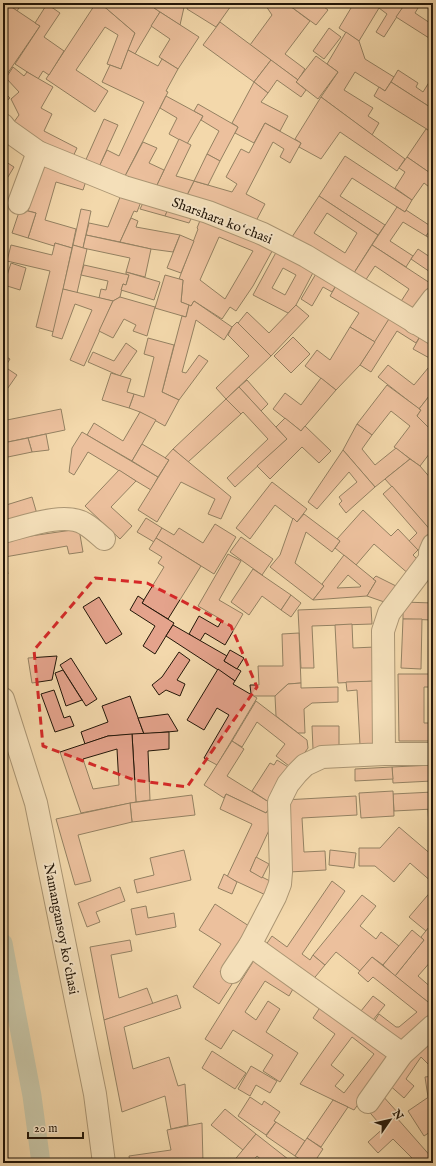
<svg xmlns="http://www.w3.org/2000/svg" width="436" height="1166" font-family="'IM FELL English',serif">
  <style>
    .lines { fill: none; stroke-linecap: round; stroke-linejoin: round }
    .canal { stroke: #9bb9ad; stroke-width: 19 }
    .building { fill: #e4a38c; stroke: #221608; fill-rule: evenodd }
    .minor-casing { stroke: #564631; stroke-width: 24 }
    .minor { stroke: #f7e6c9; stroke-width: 22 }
    .marked { fill: none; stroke: #d62828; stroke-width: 3; stroke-dasharray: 8 5; stroke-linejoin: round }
    .labels { text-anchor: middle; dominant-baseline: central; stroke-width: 4; stroke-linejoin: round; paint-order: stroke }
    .street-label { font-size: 14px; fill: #221608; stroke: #f7e6c9 }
  </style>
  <rect width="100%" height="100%" fill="#f3d8ac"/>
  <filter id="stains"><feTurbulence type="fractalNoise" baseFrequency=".005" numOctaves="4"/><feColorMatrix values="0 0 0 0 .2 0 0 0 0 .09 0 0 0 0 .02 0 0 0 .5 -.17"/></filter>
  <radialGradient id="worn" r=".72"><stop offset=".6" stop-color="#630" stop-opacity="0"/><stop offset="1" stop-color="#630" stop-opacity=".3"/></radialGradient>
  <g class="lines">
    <!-- canal -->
    <polyline class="canal" points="3,943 32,1096 41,1163"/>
  </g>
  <!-- building -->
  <g class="building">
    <polygon points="8,3 22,3 17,11 7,4"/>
    <polygon points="96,3 100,3 135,33 121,69 107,64 118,35 105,27 76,70 108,91 95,112 46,79"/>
    <polygon points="100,3 126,4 147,3 160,12 135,54 128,50 135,33"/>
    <polygon points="147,3 185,3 180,25 160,12"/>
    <polygon points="188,3 233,3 216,27 187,9"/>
    <polygon points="264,3 286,3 310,21 285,54 305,69 298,80 250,45 272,15"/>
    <polygon points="286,3 319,3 328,10 316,25"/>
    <polygon points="354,3 403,3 405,4 384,37 376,32 387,14 379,8 359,41 339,28"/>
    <polygon points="403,3 421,3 415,13 433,25 433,32 429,38 396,17 405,4"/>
    <polygon points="7,4 40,26 3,80 3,11"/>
    <polygon points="47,4 60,13 44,37 64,51 49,75 43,71 38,79 15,64 40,26 35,23"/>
    <polygon points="160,12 199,37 178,69 159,57 170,39 151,26"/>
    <polygon points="220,22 271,60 254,82 203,45"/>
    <polygon points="329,28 341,37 324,59 313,51"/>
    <polygon points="346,32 359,41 365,59 394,77 385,91 355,72 344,90 373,108 368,116 379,123 372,135 321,97 338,72 327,64"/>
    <polygon points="128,50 158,66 162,59 178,69 166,91 168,92 166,96 124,178 98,169 107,150 119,156 144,102 102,82 110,65 121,69"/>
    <polygon points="316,56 338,72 318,99 296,82"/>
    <polygon points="271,60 298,80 296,82 306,90 301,97 277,80 268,93 254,82"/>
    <polygon points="13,67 24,76 27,72 53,87 41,108 52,114 44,131 77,148 71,161 11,126 19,115 11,99 19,92 6,78"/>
    <polygon points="398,70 418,83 416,87 423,92 433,76 433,109 391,82"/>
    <polygon points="254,82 268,93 261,102 288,116 280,131 265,123 254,143 235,133 238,127 232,123"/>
    <polygon points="391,82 433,109 433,133 374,96 379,87 385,91"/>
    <polygon points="3,91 10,98 3,104"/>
    <polygon points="166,96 203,116 187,144 169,134 177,118 160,108"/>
    <polygon points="321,97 405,159 397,171 340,132 321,159 299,147 301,143 295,139"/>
    <polygon points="198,104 238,127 220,161 207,154 219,131 201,120 203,116 194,111"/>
    <polygon points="104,119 118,125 98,169 84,164"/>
    <polygon points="265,123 301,143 290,163 280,157 284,149 273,142 246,194 265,204 256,221 185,199 194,181 232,192 237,184 226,177 241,149 249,153"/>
    <polygon points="426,129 433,133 433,169 430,173 407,157"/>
    <polygon points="179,139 191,145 176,176 194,181 185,199 155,189"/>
    <polygon points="143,142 157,148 149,163 164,170 155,189 124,178"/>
    <polygon points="207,154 220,161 208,185 194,181"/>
    <polygon points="345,156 412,200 405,212 352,178 340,196 385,225 378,235 319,196"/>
    <polygon points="407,157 433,175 433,190 424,183 412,200 395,188 405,172 399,168"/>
    <polygon points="3,160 14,167 3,185"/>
    <polygon points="43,161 88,175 83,190 56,182 45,220 76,229 72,248 55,243 54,246 28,238 36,213 28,211"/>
    <polygon points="123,190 142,199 137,212 134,211 120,242 86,235 89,223 108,227"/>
    <path d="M319 196 378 235 352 276 292 237ZM327 213 357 233 345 253 314 233Z"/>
    <polygon points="146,197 171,204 165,216 140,209"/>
    <polygon points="171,202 196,209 189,223 165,216"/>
    <polygon points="397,207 405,212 406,210 432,227 426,236 403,222 390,241 413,256 406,267 372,245"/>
    <polygon points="20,209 36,213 28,238 12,233"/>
    <polygon points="81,209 91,211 83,248 73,245"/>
    <path d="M203 213 276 244 253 286 236 311 230 307 222 319 194 301 191 306 181 302 183 280 179 279 198 229 197 228ZM219 237 253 251 225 299 200 280Z"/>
    <polygon points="131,218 138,221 136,227 180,235 173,252 151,249 120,242"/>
    <polygon points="433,227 433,240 426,236"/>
    <polygon points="86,235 151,249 145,277 126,272 130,258 83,248"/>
    <polygon points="180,235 194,241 181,273 167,268"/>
    <polygon points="55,243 72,248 54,332 36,327 50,271 7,261 11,245 52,255"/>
    <polygon points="73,245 87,249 77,293 63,289"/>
    <path d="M280 245 317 265 296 305 288 313 253 295ZM283 268 296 275 285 295 272 288Z"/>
    <polygon points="372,245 433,285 433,288 415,317 398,306 409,289 375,266 363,284 352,276"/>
    <polygon points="418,249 433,259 433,274 411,259"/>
    <polygon points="11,263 26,268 20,290 4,285"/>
    <polygon points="84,265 129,275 126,285 123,284 120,297 113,301 99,298 101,289 106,290 108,281 81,275"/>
    <polygon points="320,267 340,279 332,292 323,287 312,306 301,299"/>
    <polygon points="126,272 160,282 154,300 121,290 123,284 126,285 129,275 126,274"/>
    <polygon points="165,275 183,280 181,302 189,305 186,317 155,308"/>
    <polygon points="340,279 394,312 375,342 350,327 359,313 330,296"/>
    <polygon points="63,289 113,301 84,366 70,360 92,310 75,304 62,339 52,336"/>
    <polygon points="120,297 155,307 147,336 133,331 136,325 124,319 113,338 99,331 113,301"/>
    <polygon points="194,301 232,327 224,340 196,320 182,372 186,373 199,355 208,361 179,400 162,392 182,316 186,317 189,305 191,306"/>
    <polygon points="296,305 309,316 271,356 238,323 247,312 269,333"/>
    <polygon points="392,314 422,333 416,343 397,331 371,372 360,365"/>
    <polygon points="237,322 271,356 226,399 216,388 249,356 228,335 232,327"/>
    <polygon points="350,327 375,342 360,365 336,390 305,366 317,350 330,360"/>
    <polygon points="422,333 433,339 433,360 413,349"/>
    <polygon points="293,337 310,354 291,373 274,356"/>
    <polygon points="148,338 174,345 162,392 179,400 165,426 140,412 129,408 134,394 144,397 154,357 144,354"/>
    <polygon points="126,343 137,351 120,376 88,362 93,352 114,361"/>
    <polygon points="3,355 10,359 3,370"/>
    <polygon points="433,362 433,391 419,409 378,377 388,365 414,385"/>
    <polygon points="5,367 17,375 3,395 3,370"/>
    <polygon points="111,373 131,379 127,392 134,394 129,408 102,400"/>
    <polygon points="321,378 336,390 301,431 273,409 285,393 301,405"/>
    <polygon points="247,380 268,404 261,411 239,387"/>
    <polygon points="387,385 421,410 417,416 433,432 433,449 420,466 394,447 410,426 391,411 372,435 357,424"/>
    <polygon points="239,387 287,439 235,487 227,478 268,439 243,412 241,414 226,399"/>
    <polygon points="433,391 433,432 417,416 421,410 419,409"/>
    <polygon points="226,399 241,414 188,462 173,449"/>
    <polygon points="3,401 7,420 61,409 65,430 3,443"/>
    <polygon points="140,412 156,420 132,461 87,435 94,423 123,441"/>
    <polygon points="285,418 301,431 305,426 331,451 319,463 302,447 270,479 257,466 287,439 276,427"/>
    <polygon points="357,424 372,435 362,449 375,465 396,448 410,459 375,487 343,450"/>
    <polygon points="82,432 158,477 151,490 88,452 74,475 69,472 72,448"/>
    <polygon points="46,434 49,450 32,452 28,438"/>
    <polygon points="28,438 32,452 3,458 3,443"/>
    <polygon points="142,444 169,460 158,477 132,461"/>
    <polygon points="173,449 231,497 221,519 208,514 215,499 181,482 157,522 138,510 169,460 165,458"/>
    <polygon points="343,450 375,487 346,513 339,504 342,501 339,497 357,482 349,472 317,509 308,502"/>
    <polygon points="410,459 420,466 433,481 433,533 385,479"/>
    <polygon points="119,470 136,481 111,507 132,526 120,539 85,506"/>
    <polygon points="272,482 307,509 297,522 275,505 250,539 236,528"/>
    <polygon points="392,486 433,533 433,536 418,550 409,541 417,533 383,494"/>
    <polygon points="32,497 37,514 3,525 3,506"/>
    <polygon points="363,510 391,536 398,529 418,550 413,555 421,563 410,575 374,544 356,565 335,548 340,541 337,539"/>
    <polygon points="304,514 340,541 332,552 306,532 295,563 324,586 313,600 270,567 280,555 293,518 297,522"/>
    <polygon points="146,518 162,528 154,542 137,532"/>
    <polygon points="215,524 236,537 214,574 156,538 162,528 174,535 179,528 203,543"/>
    <polygon points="79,529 83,552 69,554 67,546 5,557 8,574 3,574 3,540"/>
    <polygon points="241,537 273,559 262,575 230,552"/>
    <polygon points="156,538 201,566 168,619 142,603 164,567 158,563 162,557 149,549"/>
    <polygon points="228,554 241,561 219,600 243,614 225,645 205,633 200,641 189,634 199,616 218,627 222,620 198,606"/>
    <path d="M344 555 376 581 367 596 313 600 324 586 322 584ZM348 575 361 586 360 587 337 588Z"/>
    <polygon points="253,569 291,595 281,610 262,596 249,615 231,602"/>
    <polygon points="376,576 400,588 390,604 367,596 376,581 373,579"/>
    <polygon points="291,595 301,603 291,617 281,610"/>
    <polygon points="138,596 144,600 142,603 174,623 155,654 143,646 155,626 130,610"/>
    <polygon points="99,597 122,634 106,644 83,607"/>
    <polygon points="403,602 433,603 433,620 403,619"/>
    <polygon points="371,607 372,624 312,626 314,668 301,668 298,610"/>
    <polygon points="403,619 422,619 421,669 401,668"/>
    <polygon points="352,624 353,648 375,647 376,681 338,683 335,625"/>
    <polygon points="173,625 227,656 224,661 241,671 235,681 166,636"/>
    <polygon points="299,633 301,683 288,684 275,696 254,696 251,694 250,685 259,685 258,666 283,666 282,634"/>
    <polygon points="230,650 244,658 237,669 224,661"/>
    <polygon points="179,652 190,660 177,680 185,684 180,696 166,690 159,695 152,685 162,677"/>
    <polygon points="57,656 52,680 32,683 28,658"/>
    <polygon points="71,658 97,699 86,706 60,665"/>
    <polygon points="218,669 235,681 233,684 257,698 217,765 204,758 229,715 217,708 204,730 187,720"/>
    <polygon points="63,670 82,700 66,706 55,673"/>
    <polygon points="398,674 433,674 433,687 424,687 424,723 433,723 433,741 399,741"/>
    <polygon points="376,681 379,745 360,745 357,690 347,691 346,682"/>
    <polygon points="301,683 301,688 338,687 338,702 312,703 304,709 305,733 298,733 276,716 275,696 288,684"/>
    <polygon points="54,690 64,718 70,716 74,726 55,732 41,694"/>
    <polygon points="130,696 144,734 108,736 85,744 81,732 108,722 102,706"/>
    <polygon points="256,701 307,740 308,748 293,769 276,756 285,744 257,722 242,747 232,741"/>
    <polygon points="168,714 178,731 144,734 138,718"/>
    <polygon points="312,726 339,726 339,748 313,749"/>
    <polygon points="169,732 169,749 148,751 150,800 136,802 132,734"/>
    <path d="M132 734 136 802 81 813 60 752 108 736ZM117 749 119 785 93 789 83 759Z"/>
    <polygon points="232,741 244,749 227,776 272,804 266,813 226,794 224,798 204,785"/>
    <polygon points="277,760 293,770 272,804 252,791 270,763 274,765"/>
    <polygon points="433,765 433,809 394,811 393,794 433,792 432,781 393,783 392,767"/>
    <polygon points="392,767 393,779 355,781 355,769"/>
    <polygon points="393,791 394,816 361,818 359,793"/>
    <polygon points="226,794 266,813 269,809 277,813 250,871 276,884 270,897 227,877 252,824 220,809"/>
    <polygon points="192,795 195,815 132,822 130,803"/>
    <polygon points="356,796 357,815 302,818 304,852 325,851 326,870 289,872 284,800"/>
    <polygon points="130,803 132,822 78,835 91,881 75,885 56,819"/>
    <polygon points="428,809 433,809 433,847 430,847"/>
    <polygon points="399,827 433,856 433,883 410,863 394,882 375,866 359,866 359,848 380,848"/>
    <polygon points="184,850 191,880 137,893 134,880 154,875 150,858"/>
    <polygon points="330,850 356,853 354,868 329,865"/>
    <polygon points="256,857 269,864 262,878 250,871"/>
    <polygon points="224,874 237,882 232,894 218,888"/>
    <polygon points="332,881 345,891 302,954 310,960 313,955 325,965 311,982 263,949 272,936 287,947"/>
    <polygon points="120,887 125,901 96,912 100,922 87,927 78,903"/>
    <polygon points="433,889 433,922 426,931 409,917"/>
    <polygon points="362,895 376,906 360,926 376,939 381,932 399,946 383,965 372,957 360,971 336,952 325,965 313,955"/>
    <polygon points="215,904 249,926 220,972 234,981 219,1004 193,987 221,944 199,930"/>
    <polygon points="146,906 148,918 174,913 176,927 136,935 131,909"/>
    <polygon points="433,922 433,959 418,976 433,989 433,1006 395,976 424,940 421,937"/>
    <polygon points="412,930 424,940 395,976 383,965"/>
    <polygon points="130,940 132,951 111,955 119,998 147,988 153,1004 104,1020 90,947"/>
    <polygon points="256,957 297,982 289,996 265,981 245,1012 256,1020 268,1001 280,1009 266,1032 298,1053 280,1082 263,1071 273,1055 233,1030 221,1049 205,1039"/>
    <polygon points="372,957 433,1006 433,1021 407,1044 372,1025 379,1014 396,1027 399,1027 417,1012 373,977 368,982 358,973"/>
    <polygon points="177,995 181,1008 124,1027 133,1069 169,1057 178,1086 185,1084 188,1125 171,1129 165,1096 122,1112 104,1020"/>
    <polygon points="373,996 385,1005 369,1025 357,1016"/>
    <path d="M325 1000 396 1052 354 1110 300 1084 335 1034 313 1018ZM352 1037 374 1054 344 1093 335 1086 344 1075 331 1065Z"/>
    <polygon points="433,1036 433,1069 421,1057 406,1079 414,1086 404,1098 387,1083"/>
    <polygon points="212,1051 246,1073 235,1089 202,1068"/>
    <polygon points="251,1066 277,1081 270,1093 256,1085 250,1096 238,1089"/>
    <polygon points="433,1076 433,1094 428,1097 425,1077"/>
    <polygon points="381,1094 399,1114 383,1128 366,1108"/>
    <polygon points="433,1094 433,1130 424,1136 408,1111"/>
    <polygon points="250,1097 262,1105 264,1101 280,1112 274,1121 276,1122 266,1135 238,1116"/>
    <polygon points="333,1100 348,1107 321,1147 307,1138"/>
    <polygon points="225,1109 256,1134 243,1150 211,1125"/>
    <polygon points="396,1117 433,1159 433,1163 417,1163 393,1139 378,1153 368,1142"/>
    <polygon points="276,1122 305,1141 295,1156 266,1136"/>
    <polygon points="202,1123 203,1163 130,1163 129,1156 171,1150 167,1130"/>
    <polygon points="256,1134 293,1163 265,1163 257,1156 251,1163 232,1163"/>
    <polygon points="307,1138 323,1149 317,1158 324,1163 306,1163 295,1156"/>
  </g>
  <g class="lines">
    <defs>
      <g id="minor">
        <polyline points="3,125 7,130 38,152 124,187 208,212 263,234 306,256 433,333"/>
        <polyline points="19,203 38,152"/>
        <polyline points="415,323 433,299"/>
        <path d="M3 532C24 527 65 511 85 524 92 528 98 534 104 539"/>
        <polyline points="3,699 36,803 95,1094 104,1163"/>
        <polyline points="384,754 433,754"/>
        <polyline points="250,945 402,1054"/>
        <polyline points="232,972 250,945 275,897 280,884 281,872 279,802 288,784 297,773 305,765 322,757 384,754 383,631 389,613 430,559 430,552 433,545"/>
        <polyline points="368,1102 402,1054 433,1026"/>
      </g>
    </defs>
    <!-- minor casing -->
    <use href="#minor" class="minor-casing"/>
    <!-- minor -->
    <use href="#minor" class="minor"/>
  </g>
  <!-- marked area -->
  <path d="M0 0H436V1166H0ZM95 578 147 583 231 626 257 687 187 787 134 780 43 746 34 650Z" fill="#f3d8ac" fill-opacity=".55" fill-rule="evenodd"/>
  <path class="marked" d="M95 578 147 583 231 626 257 687 187 787 134 780 43 746 34 650Z"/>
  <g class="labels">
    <!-- street labels -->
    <g class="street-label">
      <text transform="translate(222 221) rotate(21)">Sharshara koʻchasi</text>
      <text transform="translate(61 929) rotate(79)">Namangansoy koʻchasi</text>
    </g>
  </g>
  <!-- margin -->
  <rect width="436" height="1166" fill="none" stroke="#f3d8ac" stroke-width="16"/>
  <rect x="4" y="4" width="428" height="1158" fill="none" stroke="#221608" stroke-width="2"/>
  <rect x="8" y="8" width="420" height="1150" fill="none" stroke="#221608"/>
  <!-- north arrow -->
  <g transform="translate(390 1120) rotate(56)" stroke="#f7e6c9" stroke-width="3" paint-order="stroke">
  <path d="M0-3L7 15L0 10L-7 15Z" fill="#221608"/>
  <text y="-6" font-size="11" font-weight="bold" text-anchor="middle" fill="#221608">N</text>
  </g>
  <!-- scale -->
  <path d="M28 1132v6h55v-6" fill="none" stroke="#221608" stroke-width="2"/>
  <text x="34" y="1132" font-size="12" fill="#221608" stroke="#f7e6c9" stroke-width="3" paint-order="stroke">20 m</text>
  <rect width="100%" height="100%" filter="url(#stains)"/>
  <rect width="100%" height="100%" fill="url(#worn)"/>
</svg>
